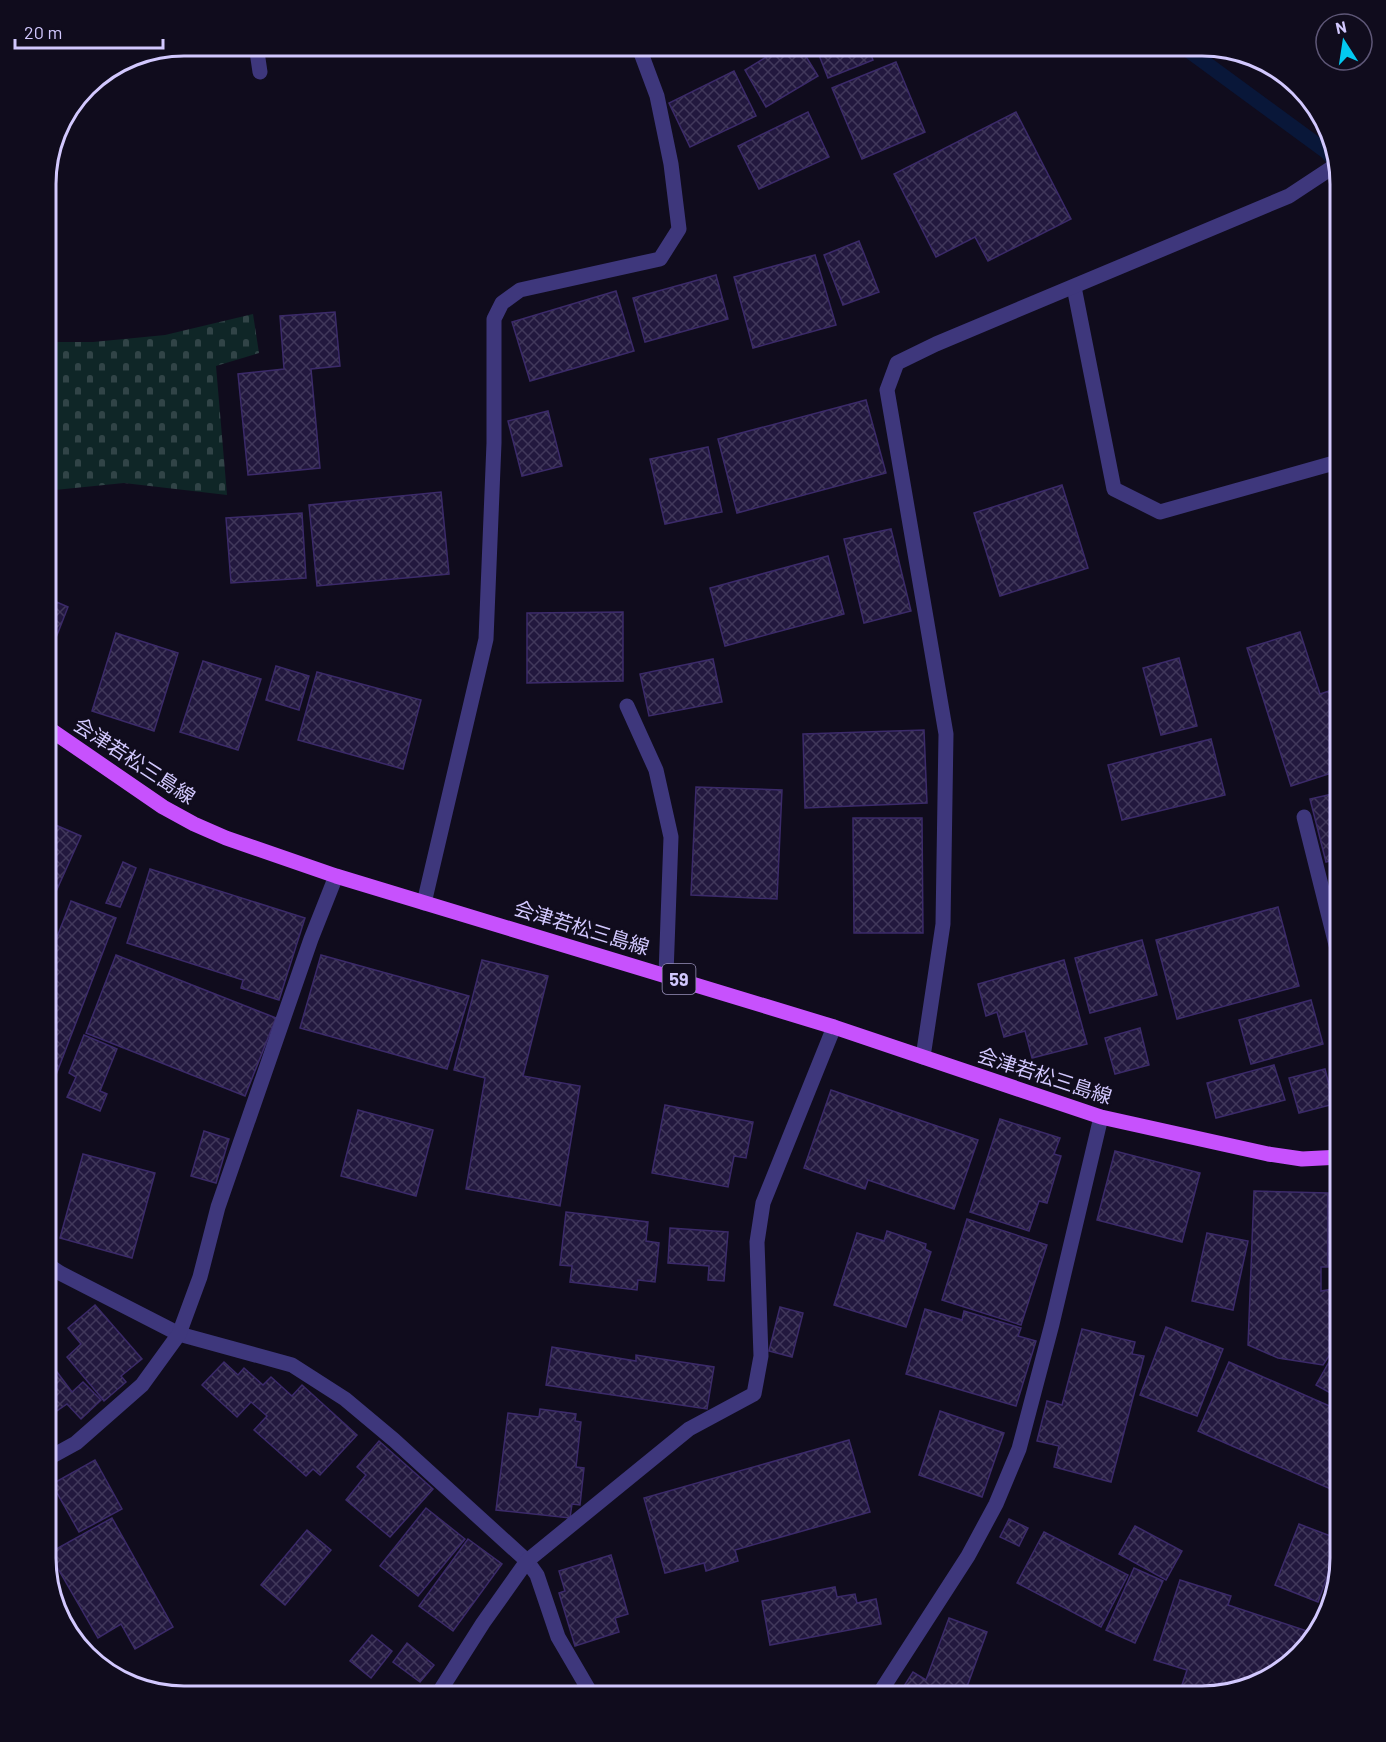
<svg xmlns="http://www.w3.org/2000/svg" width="1386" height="1742" font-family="Barlow,'Noto Sans JP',sans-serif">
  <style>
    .cemetery { fill: url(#cemetery-stones) }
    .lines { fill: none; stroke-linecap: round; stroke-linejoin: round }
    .stream { stroke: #091739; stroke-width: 15 }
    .building { fill: url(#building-cross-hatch); stroke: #3b2a69; stroke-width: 1.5 }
    .service { stroke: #3e377c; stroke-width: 15 }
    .minor { stroke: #3e377c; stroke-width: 15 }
    .primary { stroke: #c751fd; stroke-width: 15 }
    .labels { text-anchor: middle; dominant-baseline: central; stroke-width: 5; stroke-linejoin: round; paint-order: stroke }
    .shield { fill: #100c1d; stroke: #9890ba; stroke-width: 1.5 }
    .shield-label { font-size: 18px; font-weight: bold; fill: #d2c8fe }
    .street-label { font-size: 20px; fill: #d2c8fe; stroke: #100c1d }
    .rim { fill: none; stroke: #d2c8fe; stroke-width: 3 }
  </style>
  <defs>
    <pattern id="cemetery-stones" width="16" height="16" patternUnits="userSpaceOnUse" patternTransform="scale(1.5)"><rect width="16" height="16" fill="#0f2627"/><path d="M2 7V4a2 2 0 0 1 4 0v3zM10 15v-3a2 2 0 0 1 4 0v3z" fill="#314447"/></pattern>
    <pattern id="building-cross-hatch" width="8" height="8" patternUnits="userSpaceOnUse" patternTransform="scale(1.5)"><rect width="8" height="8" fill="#22183e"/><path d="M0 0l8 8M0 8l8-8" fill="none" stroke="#41385b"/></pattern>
  </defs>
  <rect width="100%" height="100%" fill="#100c1d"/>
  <!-- cemetery -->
  <polygon class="cemetery" points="253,314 259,353 216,366 227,495 124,483 45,491 45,342 93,342 165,335"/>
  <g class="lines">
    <!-- stream -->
    <polyline class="stream" points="1181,45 1327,152 1334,160"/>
  </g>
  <!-- building -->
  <g class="building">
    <polygon points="739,45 759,45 742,53"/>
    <polygon points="786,45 799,45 818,76 766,107 745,70"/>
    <polygon points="815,45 867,45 873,60 828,78"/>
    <polygon points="896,62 925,132 862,159 832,88"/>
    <polygon points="734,71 756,116 690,147 669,103"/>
    <polygon points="808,112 829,157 759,189 738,146"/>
    <polygon points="1016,112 1071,219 988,261 975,237 936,257 894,174"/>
    <polygon points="859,241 879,292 843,305 824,255"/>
    <polygon points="815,255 836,325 753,348 734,277"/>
    <polygon points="716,275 728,319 645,342 633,298"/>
    <polygon points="616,291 634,351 530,381 512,322"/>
    <polygon points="335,312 340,366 311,369 320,468 248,475 238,374 284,369 280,316"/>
    <polygon points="866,400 886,473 737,513 718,439"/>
    <polygon points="548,411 562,466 522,476 508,421"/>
    <polygon points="708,447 722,512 665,524 650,459"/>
    <polygon points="1062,485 1088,568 1000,596 974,513"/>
    <polygon points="441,492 449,574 317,586 309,505"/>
    <polygon points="302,513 306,578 231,583 226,518"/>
    <polygon points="891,529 911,611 864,623 844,539"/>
    <polygon points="828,556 844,614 725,646 710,588"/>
    <polygon points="45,597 68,607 48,658 45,657"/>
    <polygon points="623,612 623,681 527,683 527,613"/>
    <polygon points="1300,632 1320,694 1341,687 1341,770 1291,786 1247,648"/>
    <polygon points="116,633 178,653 154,731 92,711"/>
    <polygon points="1179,658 1197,726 1161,735 1143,668"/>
    <polygon points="713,659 722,702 649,716 640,674"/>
    <polygon points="203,661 261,679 238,750 180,732"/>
    <polygon points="276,666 309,676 299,710 266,700"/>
    <polygon points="317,672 421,700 403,769 298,740"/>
    <polygon points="924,730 927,803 805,808 803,734"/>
    <polygon points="1211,739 1225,795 1122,820 1108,765"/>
    <polygon points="696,787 782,790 777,899 691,895"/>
    <polygon points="1341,792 1341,858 1326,862 1310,799"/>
    <polygon points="45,807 55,812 51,823 81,836 54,896 45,892"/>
    <polygon points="853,818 922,818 923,933 854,933"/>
    <polygon points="123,862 136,868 120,907 106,903"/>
    <polygon points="150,869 305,918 279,1000 241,988 243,980 127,943"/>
    <polygon points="71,901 116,918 46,1101 45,968"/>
    <polygon points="1278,907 1299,986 1177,1019 1156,940"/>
    <polygon points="1142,940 1157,995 1090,1013 1075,958"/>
    <polygon points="116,955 276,1018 245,1096 86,1033"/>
    <polygon points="321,955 469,996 447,1069 300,1028"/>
    <polygon points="482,960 548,976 523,1076 580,1086 560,1206 466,1189 485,1078 454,1070"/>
    <polygon points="1064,960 1087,1044 1032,1058 1025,1031 1004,1037 997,1012 986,1016 978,984"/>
    <polygon points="1311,1000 1323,1044 1251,1064 1239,1020"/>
    <polygon points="1140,1028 1149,1065 1115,1074 1105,1038"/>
    <polygon points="84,1035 117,1049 100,1091 107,1094 100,1111 67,1097 76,1077 69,1073"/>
    <polygon points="1274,1065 1285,1100 1216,1118 1207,1083"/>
    <polygon points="1325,1069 1334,1104 1299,1113 1289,1078"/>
    <polygon points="831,1090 978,1140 954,1209 868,1180 865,1189 804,1168"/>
    <polygon points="665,1105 753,1122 746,1158 734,1156 728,1187 652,1173"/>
    <polygon points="358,1110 433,1130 416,1196 341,1176"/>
    <polygon points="1000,1119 1060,1138 1054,1154 1061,1156 1047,1203 1039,1201 1029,1231 970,1212"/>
    <polygon points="204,1131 229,1139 216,1183 191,1176"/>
    <polygon points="1115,1151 1200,1173 1182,1242 1097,1220"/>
    <polygon points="83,1154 155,1173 132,1258 60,1238"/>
    <polygon points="1341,1187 1341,1261 1332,1262 1331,1188"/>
    <polygon points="1254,1191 1328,1193 1328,1267 1321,1267 1321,1291 1333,1289 1334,1319 1333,1350 1323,1365 1278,1358 1248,1345"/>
    <polygon points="566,1212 648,1222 646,1241 659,1243 655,1282 638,1280 637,1290 570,1282 572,1266 560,1265"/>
    <polygon points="967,1219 1047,1245 1021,1325 942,1300"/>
    <polygon points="670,1228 728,1232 724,1281 708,1280 709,1266 668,1263"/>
    <polygon points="887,1231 926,1244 925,1249 931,1252 906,1327 834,1305 857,1233 884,1241"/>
    <polygon points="1207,1233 1248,1241 1233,1310 1192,1301"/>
    <polygon points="45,1293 55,1311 45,1316"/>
    <polygon points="95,1305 142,1359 121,1376 126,1382 104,1401 67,1357 81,1344 68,1328"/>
    <polygon points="780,1307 803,1313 792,1357 769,1351"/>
    <polygon points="925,1309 962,1320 964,1311 1021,1328 1018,1336 1036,1341 1016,1406 906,1374"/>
    <polygon points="1166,1327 1223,1349 1197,1416 1140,1395"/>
    <polygon points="1082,1329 1135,1342 1132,1354 1144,1356 1111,1482 1054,1467 1059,1446 1037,1441 1047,1401 1062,1405"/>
    <polygon points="552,1347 636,1361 636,1355 714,1367 707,1409 546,1385"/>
    <polygon points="1337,1348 1341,1350 1341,1399 1316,1385"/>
    <polygon points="45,1356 72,1392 83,1382 101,1400 81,1419 67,1404 45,1419"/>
    <polygon points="224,1362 238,1375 244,1368 263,1385 271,1377 292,1396 302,1385 357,1435 320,1475 313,1469 306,1476 254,1430 267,1416 251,1402 237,1417 202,1385"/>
    <polygon points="1229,1362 1341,1411 1341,1471 1333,1490 1198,1431"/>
    <polygon points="540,1409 576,1414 575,1421 581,1422 576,1467 584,1468 580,1505 572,1504 570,1518 496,1510 508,1413 539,1417"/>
    <polygon points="940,1411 1004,1433 982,1497 919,1475"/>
    <polygon points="849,1440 870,1512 735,1550 738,1561 706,1571 704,1563 665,1573 644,1498"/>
    <polygon points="379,1441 433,1489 390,1537 346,1500 366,1475 357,1467"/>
    <polygon points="95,1460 122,1509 79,1532 52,1484"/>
    <polygon points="426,1508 465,1539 418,1596 380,1566"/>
    <polygon points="112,1518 173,1627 135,1649 121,1624 98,1638 49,1553"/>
    <polygon points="1009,1519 1028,1528 1019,1546 1000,1537"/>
    <polygon points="1299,1524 1341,1540 1318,1602 1275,1585"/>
    <polygon points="1135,1526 1182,1551 1166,1580 1119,1554"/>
    <polygon points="307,1530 331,1550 285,1605 261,1585"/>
    <polygon points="1044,1532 1128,1575 1101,1627 1017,1583"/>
    <polygon points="468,1539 502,1564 453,1631 419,1606"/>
    <polygon points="611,1555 628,1614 615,1618 619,1632 575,1646 559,1593 565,1591 559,1571"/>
    <polygon points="1134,1568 1163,1581 1135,1643 1106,1630"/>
    <polygon points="1180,1580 1231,1596 1228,1605 1313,1633 1310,1641 1280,1674 1233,1688 1219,1683 1216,1693 1207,1696 1181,1688 1187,1670 1154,1660"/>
    <polygon points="835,1587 837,1597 855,1594 857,1603 876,1599 881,1624 770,1645 762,1601"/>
    <polygon points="949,1618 987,1632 964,1695 968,1697 897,1697 913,1672 926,1680"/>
    <polygon points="372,1635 392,1651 371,1678 350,1661"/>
    <polygon points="407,1643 434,1665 420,1682 393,1662"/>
  </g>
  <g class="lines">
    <!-- service -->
    <g class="service">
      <polyline points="627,706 656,770 671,837 666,974"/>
      <polyline points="1304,817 1341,965"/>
    </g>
    <!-- minor -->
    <g class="minor">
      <polyline points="256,45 260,72"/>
      <polyline points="1074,287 1114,489 1160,512 1341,461"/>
      <polyline points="424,903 486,639 494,443 494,319 502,303 520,290 660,259 679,229 671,164 657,96 638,45"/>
      <polyline points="923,1057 943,924 946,734 887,390 897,363 936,344 1289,196 1336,165"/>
      <polyline points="45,1263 60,1273 179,1334 292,1365 345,1399 394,1440 527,1561 537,1575 558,1637 593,1697"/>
      <polyline points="45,1460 76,1443 142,1385 179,1334 200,1277 218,1207 311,939 336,876"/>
      <polyline points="436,1697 483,1623 527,1561 689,1429 754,1394 761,1356 757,1242 763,1203 834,1027"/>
      <polyline points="877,1697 968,1556 996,1504 1019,1449 1052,1324 1101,1117"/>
    </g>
    <!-- primary -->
    <polyline class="primary" points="45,726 163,807 194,824 226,838 336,876 834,1027 1101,1117 1268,1154 1302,1159 1341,1157"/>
  </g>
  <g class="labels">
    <!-- shield labels -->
    <rect class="shield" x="662.5" y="964" width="33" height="30" rx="4.5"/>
    <g class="shield-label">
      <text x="679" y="979">59</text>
    </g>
    <!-- street labels -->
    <g class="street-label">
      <text transform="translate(135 760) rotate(33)">会津若松三島線</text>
      <text transform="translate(582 927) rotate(17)">会津若松三島線</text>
      <text transform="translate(1045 1075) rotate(18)">会津若松三島線</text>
    </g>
  </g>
  <!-- crop -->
  <path d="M0 0H1386V1742H0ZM184 56H1202A128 128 0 0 1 1330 184V1558A128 128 0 0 1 1202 1686H184A128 128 0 0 1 56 1558V184A128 128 0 0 1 184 56Z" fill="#100c1d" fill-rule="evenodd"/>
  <path class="rim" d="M184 56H1202A128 128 0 0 1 1330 184V1558A128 128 0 0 1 1202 1686H184A128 128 0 0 1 56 1558V184A128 128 0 0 1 184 56Z"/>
  <!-- north arrow -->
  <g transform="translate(1344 42) rotate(348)"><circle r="28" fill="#100c1d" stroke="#5e5777" stroke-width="1.5"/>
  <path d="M0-4.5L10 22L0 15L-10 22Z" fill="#03c9f0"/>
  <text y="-9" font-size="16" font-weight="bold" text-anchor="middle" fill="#d2c8fe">N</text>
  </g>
  <!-- scale -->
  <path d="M15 39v9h148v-9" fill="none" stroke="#d2c8fe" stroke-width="3"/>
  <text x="24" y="39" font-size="18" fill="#d2c8fe" stroke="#100c1d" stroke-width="4.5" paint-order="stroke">20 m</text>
</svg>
